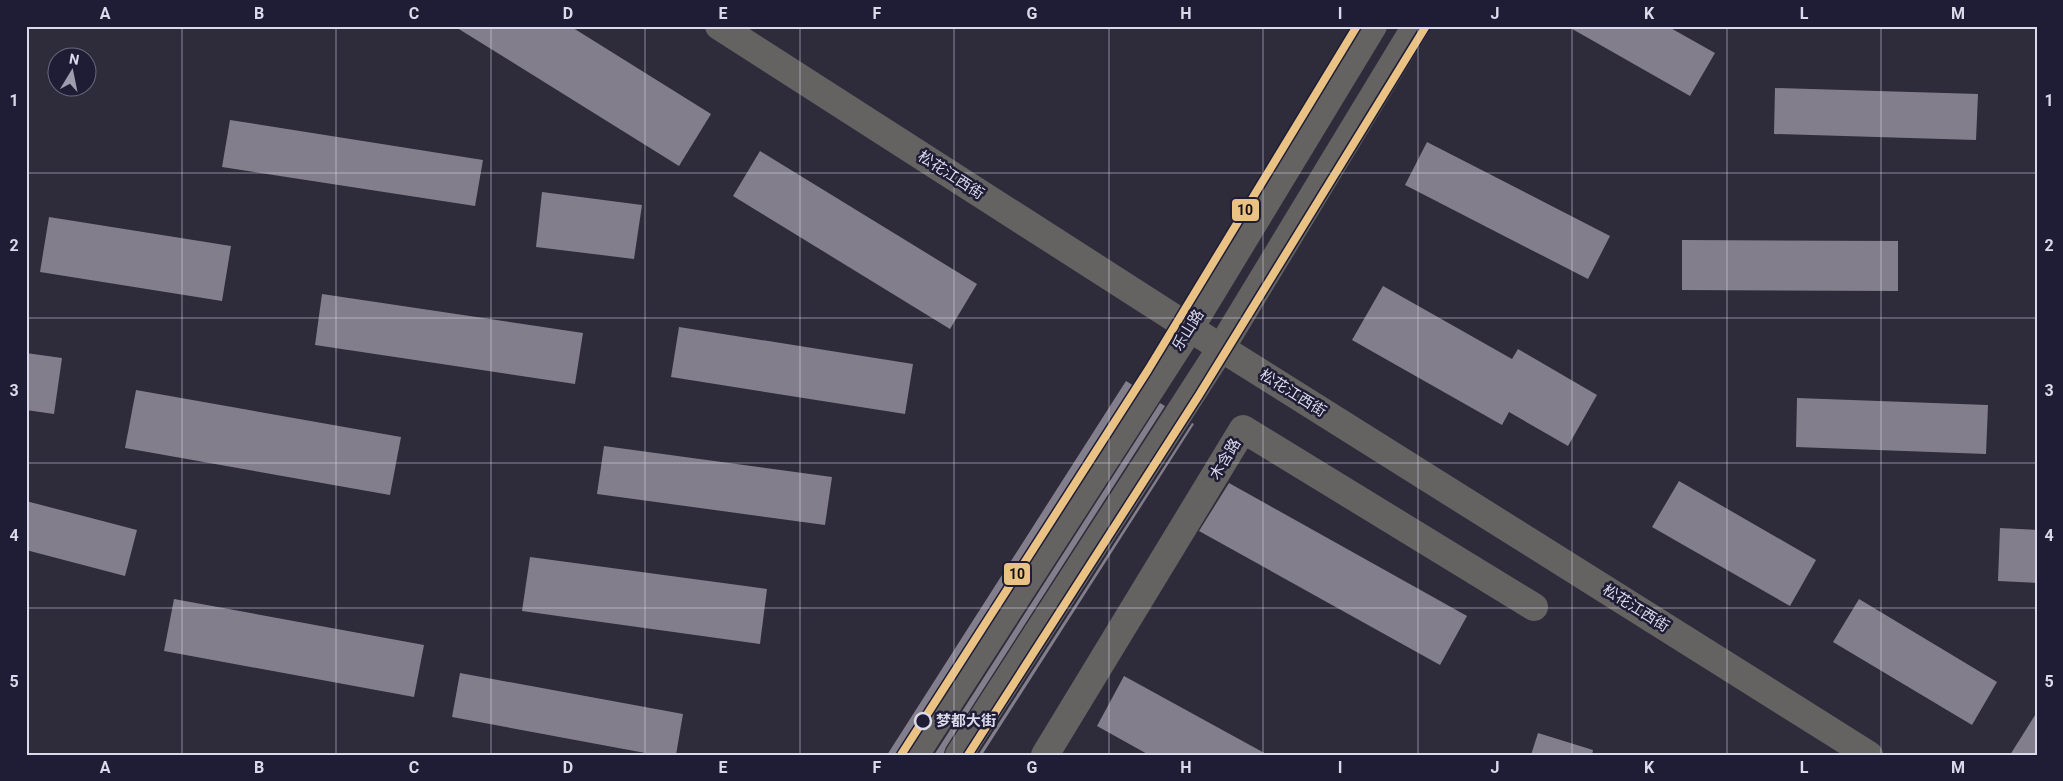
<svg xmlns="http://www.w3.org/2000/svg" width="2063" height="781" font-family="Roboto,'Noto Sans SC',sans-serif">
  <style>
    .building { fill: #837e8b }
    .lines { fill: none; stroke-linecap: round; stroke-linejoin: round }
    .minor { stroke: #656362; stroke-width: 28 }
    .metro-1-casing { stroke: #1f1d36; stroke-width: 11 }
    .metro-1 { stroke: #eac384; stroke-width: 8 }
    .grid { fill: none; stroke: #dbdaeb; stroke-width: 1; stroke-opacity: 0.55 }
    .stop-dot { fill: #1f1d36; stroke: #dbdaeb; stroke-width: 2.5 }
    .labels { text-anchor: middle; dominant-baseline: central; stroke-width: 5; stroke-linejoin: round; paint-order: stroke }
    .street-label { font-size: 15px; fill: #dbdaeb; stroke: #1f1d36 }
    .stop-label { font-size: 15px; font-weight: bold; fill: #dbdaeb; stroke: #1f1d36; text-anchor: start }
    .line-badge { stroke: #1f1d36; stroke-width: 2 }
    .pale-badge-label { font-size: 14px; text-anchor: middle; font-weight: bold; fill: #111 }
    .neatline { fill: none; stroke: #dbdaeb; stroke-width: 2 }
    .grid-label { font-size: 16px; text-anchor: middle; font-weight: bold; fill: #dbdaeb }
  </style>
  <rect width="100%" height="100%" fill="#2e2c3a"/>
  <!-- building -->
  <g class="building">
    <polygon points="454,26 570,26 711,114 679,166"/>
    <polygon points="1567,26 1667,26 1715,53 1690,96"/>
    <polygon points="1775,88 1978,94 1976,140 1774,134"/>
    <polygon points="230,120 483,160 475,206 222,167"/>
    <polygon points="1427,142 1610,236 1588,279 1405,185"/>
    <polygon points="760,151 977,284 950,329 733,196"/>
    <polygon points="542,192 642,205 634,259 536,247"/>
    <polygon points="49,217 231,246 222,301 40,272"/>
    <polygon points="1682,240 1898,241 1898,291 1682,290"/>
    <polygon points="1383,286 1512,359 1518,349 1597,395 1568,446 1509,412 1502,425 1352,340"/>
    <polygon points="322,294 583,333 575,384 315,345"/>
    <polygon points="679,327 913,364 905,414 671,377"/>
    <polygon points="26,353 62,358 54,414 26,410"/>
    <polygon points="1126,381 1134,386 902,747 899,755 887,755"/>
    <polygon points="136,390 401,437 390,495 125,448"/>
    <polygon points="1797,398 1988,405 1986,454 1796,447"/>
    <polygon points="1160,403 1165,406 946,747 943,755 934,755"/>
    <polygon points="1192,423 1194,424 982,755 978,755"/>
    <polygon points="604,446 832,477 825,525 597,494"/>
    <polygon points="1679,481 1816,560 1790,606 1652,527"/>
    <polygon points="1229,483 1467,616 1440,665 1199,531"/>
    <polygon points="26,501 137,530 125,576 26,550"/>
    <polygon points="2000,528 2037,530 2037,583 1998,581"/>
    <polygon points="530,557 767,589 760,644 522,611"/>
    <polygon points="174,599 424,645 414,697 164,651"/>
    <polygon points="1859,599 1997,682 1972,725 1833,642"/>
    <polygon points="460,673 683,714 676,755 656,755 452,717"/>
    <polygon points="1124,676 1268,755 1149,755 1097,726"/>
    <polygon points="2037,712 2037,755 2010,755"/>
    <polygon points="1538,733 1593,750 1592,755 1531,755"/>
  </g>
  <g class="lines">
    <!-- minor -->
    <g class="minor">
      <polyline points="719,26 1221,348 1869,755"/>
      <polyline points="915,755 1190,328 1373,26"/>
      <polyline points="959,755 1221,348 1416,26"/>
      <polyline points="1045,755 1243,429 1534,607"/>
    </g>
    <defs>
      <g id="metro-1">
        <polyline points="901,755 1148,370 1357,26"/>
        <polyline points="968,755 1199,395 1426,26"/>
      </g>
    </defs>
    <!-- metro-1 casing -->
    <use href="#metro-1" class="metro-1-casing"/>
    <!-- metro-1 -->
    <use href="#metro-1" class="metro-1"/>
  </g>
  <!-- grid -->
  <path class="grid" d="M182 26V755M336 26V755M491 26V755M645 26V755M800 26V755M954 26V755M1109 26V755M1263 26V755M1418 26V755M1572 26V755M1727 26V755M1881 26V755M26 173H2037M26 318H2037M26 463H2037M26 608H2037"/>
  <!-- markers -->
  <circle class="stop-dot" cx="923" cy="721" r="8"/>
  <g class="labels">
    <!-- street labels -->
    <g class="street-label">
      <text transform="translate(951 175) rotate(33)">松花江西街</text>
      <text transform="translate(1188 330) rotate(-58)">乐山路</text>
      <text transform="translate(1293 393) rotate(32)">松花江西街</text>
      <text transform="translate(1225 459) rotate(-59)">木含路</text>
      <text transform="translate(1636 608) rotate(32)">松花江西街</text>
    </g>
    <!-- stop labels -->
    <g class="stop-label">
      <text x="936" y="721">梦都大街</text>
    </g>
  </g>
  <g class="line-badge">
    <rect x="1231" y="198" width="29" height="24" rx="5" fill="#eac384"/>
    <rect x="1003" y="562" width="28" height="24" rx="5" fill="#eac384"/>
  </g>
  <g class="pale-badge-label">
    <text x="1245" y="215">10</text>
    <text x="1017" y="579">10</text>
  </g>
  <!-- border -->
  <rect width="2063" height="781" fill="none" stroke="#1f1d36" stroke-width="55"/>
  <!-- north arrow -->
  <g transform="translate(72 72) rotate(10)"><circle r="24" fill="#1f1d36" stroke="#6a697e"/>
  <path d="M0-4L9 19L0 12L-9 19Z" fill="#9e9dad"/>
  <text y="-8" font-size="14" font-weight="bold" text-anchor="middle" fill="#dbdaeb">N</text>
  </g>
  <rect x="28" y="28" width="2008" height="726" class="neatline"/>
  <g class="grid-label">
    <text x="105" y="19">A</text>
    <text x="259" y="19">B</text>
    <text x="414" y="19">C</text>
    <text x="568" y="19">D</text>
    <text x="723" y="19">E</text>
    <text x="877" y="19">F</text>
    <text x="1032" y="19">G</text>
    <text x="1186" y="19">H</text>
    <text x="1340" y="19">I</text>
    <text x="1495" y="19">J</text>
    <text x="1649" y="19">K</text>
    <text x="1804" y="19">L</text>
    <text x="1958" y="19">M</text>
    <text x="14" y="106">1</text>
    <text x="2049" y="106">1</text>
    <text x="14" y="251">2</text>
    <text x="2049" y="251">2</text>
    <text x="14" y="396">3</text>
    <text x="2049" y="396">3</text>
    <text x="14" y="541">4</text>
    <text x="2049" y="541">4</text>
    <text x="14" y="687">5</text>
    <text x="2049" y="687">5</text>
    <text x="105" y="773">A</text>
    <text x="259" y="773">B</text>
    <text x="414" y="773">C</text>
    <text x="568" y="773">D</text>
    <text x="723" y="773">E</text>
    <text x="877" y="773">F</text>
    <text x="1032" y="773">G</text>
    <text x="1186" y="773">H</text>
    <text x="1340" y="773">I</text>
    <text x="1495" y="773">J</text>
    <text x="1649" y="773">K</text>
    <text x="1804" y="773">L</text>
    <text x="1958" y="773">M</text>
  </g>
</svg>
